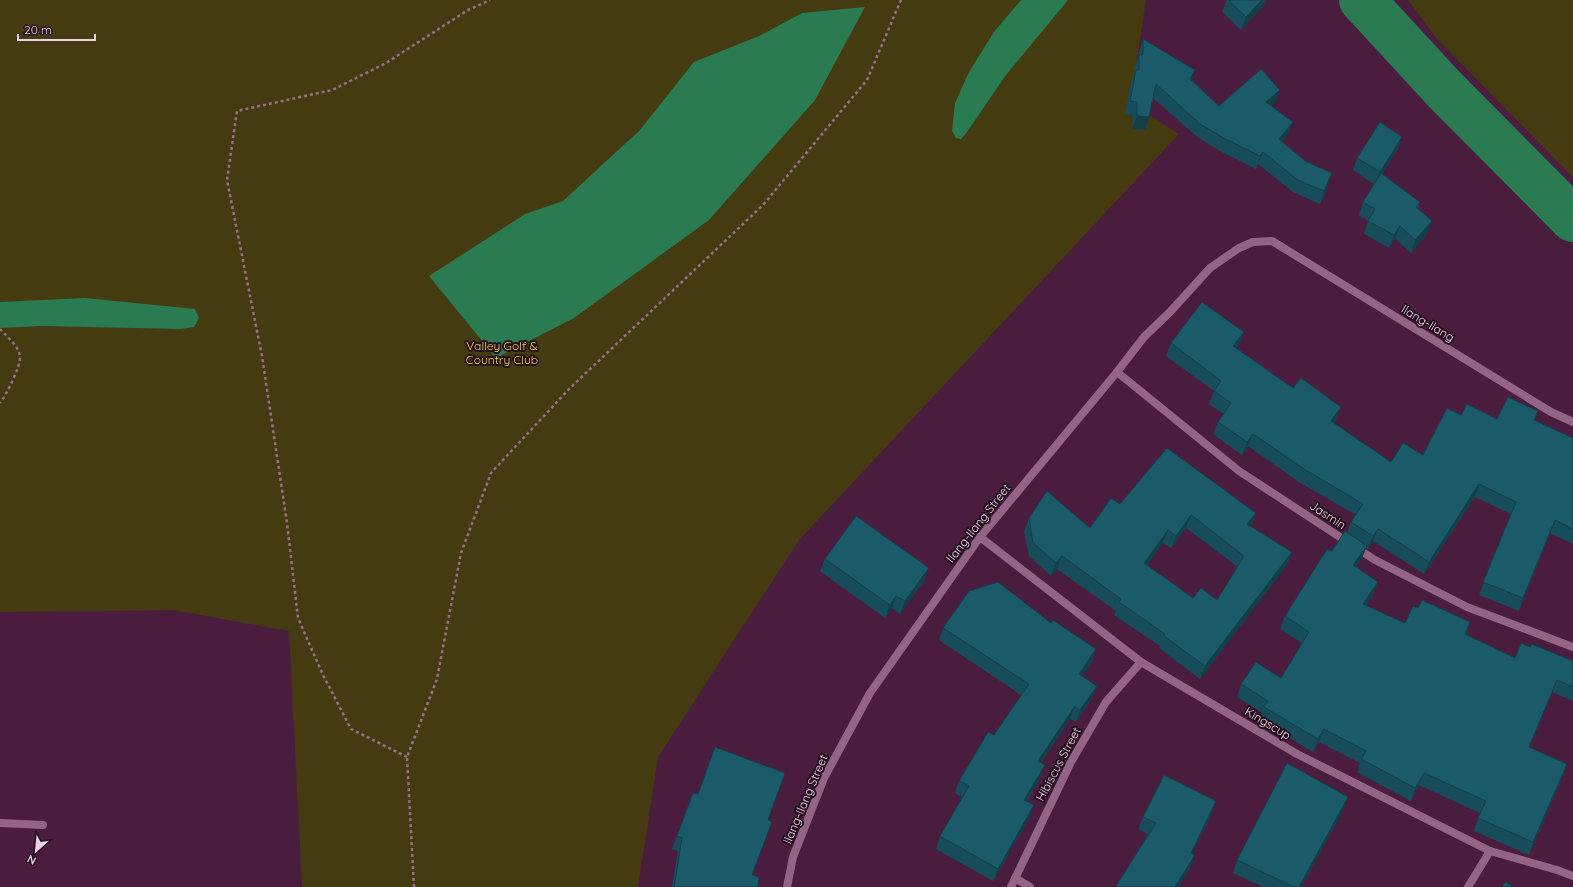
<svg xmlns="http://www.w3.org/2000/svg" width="1573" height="887" font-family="Quicksand,sans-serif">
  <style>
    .green { fill: #443c10 }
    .water { fill: #2a7a52 }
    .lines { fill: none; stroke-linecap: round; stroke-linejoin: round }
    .river { stroke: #2a7a52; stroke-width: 46 }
    .path { stroke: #96708c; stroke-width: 2.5; stroke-dasharray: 3 3; stroke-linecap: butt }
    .service { stroke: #936485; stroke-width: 8 }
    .minor { stroke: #936485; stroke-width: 8 }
    .wall { fill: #174d5a; fill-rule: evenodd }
    .shaded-wall { fill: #133f4a }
    .building { fill: #1b5a69; stroke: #133f4a; fill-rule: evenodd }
    .labels { text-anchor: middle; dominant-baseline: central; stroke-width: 4; stroke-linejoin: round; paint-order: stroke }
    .street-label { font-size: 12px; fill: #eed1e5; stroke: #25101f }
    .park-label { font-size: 12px; fill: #efd343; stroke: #25101f }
  </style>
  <rect width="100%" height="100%" fill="#4a1d3f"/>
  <!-- green -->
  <g class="green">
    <polygon points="0,0 1146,0 1130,103 1179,134 799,540 658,757 638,887 302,887 289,631 173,610 0,612"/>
    <polygon points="1408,0 1573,0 1573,177 1437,39"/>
  </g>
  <!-- water -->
  <g class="water">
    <polygon points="1021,0 1068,0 1006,75 967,132 961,139 956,138 952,131 955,103 969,72 994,32"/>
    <polygon points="865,7 815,100 709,220 574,318 496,358 429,276 525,214 563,201 640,130 694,62 759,36 802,13"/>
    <polygon points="85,298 195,309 199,318 194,327 181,329 41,326 0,328 0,302"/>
  </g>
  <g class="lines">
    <!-- river -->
    <polyline class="river" points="1362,0 1444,89 1573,219"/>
    <!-- path -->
    <g class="path">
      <path d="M0 329C7 337 19 346 20 357 21 365 6 396 0 403"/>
      <polyline points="407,757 351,729 323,675 298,618 287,523 262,356 227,180 237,111 332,90 386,63 468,10 490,0"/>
      <polyline points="414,887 407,757 437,679 461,553 491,473 569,389 763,205 867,80 901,0"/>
    </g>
    <!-- service -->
    <polyline class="service" points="0,823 43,825"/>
    <!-- minor -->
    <g class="minor">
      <polyline points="1117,372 1239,471 1375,560 1467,607 1573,647"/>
      <polyline points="980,537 1141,662 1297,754 1490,851 1557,870 1573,876"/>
      <polyline points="1015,878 1030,887"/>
      <polyline points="787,887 793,857 824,778 870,693 980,537 1117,372 1144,337 1170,312 1210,268 1239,248 1253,242 1272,241 1551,412 1573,422"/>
      <polyline points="1011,887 1071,762 1106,702 1141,662"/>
      <polyline points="1468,887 1490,851"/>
    </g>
  </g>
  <!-- wall -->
  <g class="wall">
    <polygon points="1227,0 1266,0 1264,5 1241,30 1222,12"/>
    <polygon points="1143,39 1195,70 1192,80 1219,106 1276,102 1271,106 1288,134 1282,142 1328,186 1320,204 1293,192 1258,164 1256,169 1218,150 1196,136 1153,98 1145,130 1132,129 1133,115 1125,114 1131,82 1135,72 1135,67 1138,57 1139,52"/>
    <polygon points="1398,149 1382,174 1420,202 1418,208 1427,234 1411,253 1395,238 1389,248 1364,234 1368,221 1359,215 1363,202 1374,184 1353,170 1357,158"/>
    <polygon points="1244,332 1239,345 1236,348 1293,388 1341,407 1336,419 1334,423 1391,462 1423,455 1461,415 1497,419 1535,420 1573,438 1573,544 1550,533 1519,611 1479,595 1511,514 1475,497 1424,574 1373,541 1368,549 1366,548 1362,558 1356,567 1378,582 1373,594 1366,605 1405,623 1418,608 1470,622 1466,635 1515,658 1530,647 1573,661 1573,701 1552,692 1529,747 1567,764 1563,776 1529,855 1474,831 1480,813 1419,785 1411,801 1357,772 1360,763 1319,742 1313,752 1260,720 1262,713 1237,697 1241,684 1281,678 1302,643 1280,629 1285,616 1332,551 1347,533 1351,522 1356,515 1299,482 1248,446 1242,455 1213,434 1218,422 1224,414 1209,404 1214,391 1166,356 1171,343"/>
    <path d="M1120 504 1256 513 1250 526 1292 552 1287 565 1200 679 1159 648 1160 646 1114 615 1116 611 1057 569 1051 576 1029 556 1024 531 1029 518 1090 528ZM1186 528 1238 567 1217 600 1193 598 1147 565 1163 543 1171 548Z"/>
    <polygon points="825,559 924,581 900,614 892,608 885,618 820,571"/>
    <polygon points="943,628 1092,662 1082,676 1092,698 1076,722 1070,719 1041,763 1040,778 1027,801 1034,805 1029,818 993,881 936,849 940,836 962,797 955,793 959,781 994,735 1021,695 939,640"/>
    <polygon points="693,793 768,820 752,875 758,887 672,887 678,851 672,849"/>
    <polygon points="1348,797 1343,810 1301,887 1263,887 1233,873 1237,860"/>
    <polygon points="1212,813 1192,853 1190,868 1178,887 1116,887 1148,834 1138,829 1143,817"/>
  </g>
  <!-- shaded-wall -->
  <g class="shaded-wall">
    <polygon points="1262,0 1266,0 1264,5 1241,30 1246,17"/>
    <polygon points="1195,70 1191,83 1190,79"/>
    <polygon points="1280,90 1276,102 1261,115 1266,102"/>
    <polygon points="1137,116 1149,117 1145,130 1132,129"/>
    <polygon points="1293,122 1288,134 1275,152 1279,139"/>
    <polygon points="1402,137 1398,149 1375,185 1380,172"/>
    <polygon points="1263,152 1258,164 1256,169 1260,156"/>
    <polygon points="1332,173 1328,186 1320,204 1324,191"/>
    <polygon points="1432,221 1427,234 1411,253 1415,240"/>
    <polygon points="1400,226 1395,238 1389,248 1394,235"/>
    <polygon points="1244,332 1239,345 1229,359 1233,346"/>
    <polygon points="1341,407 1336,419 1326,434 1331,421"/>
    <polygon points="1253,434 1248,446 1242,455 1247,442"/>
    <polygon points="1479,484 1475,497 1424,574 1429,562"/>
    <polygon points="1256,513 1251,525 1242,537 1247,524"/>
    <polygon points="1191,515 1186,528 1171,548 1176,536"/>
    <polygon points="1555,520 1550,533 1519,611 1523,598"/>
    <polygon points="1378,529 1373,541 1368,549 1373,536"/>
    <polygon points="1168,530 1163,543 1139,576 1144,563"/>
    <polygon points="1367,546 1362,558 1349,578 1353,565"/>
    <polygon points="1292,552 1287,565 1200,679 1205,666"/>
    <polygon points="1062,556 1057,569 1051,576 1056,563"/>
    <polygon points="929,568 924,581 900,614 905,601"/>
    <polygon points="1378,582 1373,594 1359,616 1363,604"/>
    <polygon points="896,596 892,608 885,618 890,605"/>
    <polygon points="1096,649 1092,662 1075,687 1079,674"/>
    <polygon points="1097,686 1092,698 1076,722 1080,710"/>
    <polygon points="1075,706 1070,719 1033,774 1038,761"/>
    <polygon points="1324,729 1319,742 1313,752 1318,739"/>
    <polygon points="1567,764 1563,776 1529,855 1533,842"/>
    <polygon points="1045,765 1040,778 1020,812 1024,800"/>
    <polygon points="1424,773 1419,785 1411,801 1415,788"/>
    <polygon points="1348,797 1343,810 1301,887 1299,887"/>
    <polygon points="1216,801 1212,813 1186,865 1191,853"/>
    <polygon points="1034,805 1029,818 993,881 998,869"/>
    <polygon points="1195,855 1190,868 1178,887 1175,887"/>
  </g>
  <!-- building -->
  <g class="building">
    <polygon points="1228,0 1262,0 1246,17"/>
    <polygon points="1143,39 1195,70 1190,79 1219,106 1261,69 1280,90 1266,102 1293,122 1279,139 1305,161 1332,173 1324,191 1298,180 1263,152 1260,156 1222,137 1200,124 1156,84 1149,117 1137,116 1137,102 1130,101 1136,70 1139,70 1139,55 1143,55"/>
    <polygon points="1380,122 1402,137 1380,172 1357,158"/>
    <polygon points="1381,173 1420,202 1416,207 1432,221 1415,240 1400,226 1394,235 1368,221 1375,209 1363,202"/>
    <polygon points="1202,302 1244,332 1233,346 1293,388 1301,378 1341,407 1331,421 1391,462 1403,443 1423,455 1447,408 1461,415 1467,404 1497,419 1508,397 1538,411 1534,420 1573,438 1573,529 1555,520 1523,598 1483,582 1516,502 1479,484 1429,562 1378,529 1373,536 1351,522 1363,504 1304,469 1253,434 1247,442 1218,422 1231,403 1214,391 1221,381 1171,343"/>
    <path d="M1167 448 1256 513 1247 524 1292 552 1205 666 1164 636 1165 634 1119 602 1121 599 1062 556 1056 563 1033 543 1029 518 1047 491 1090 528 1111 498 1120 504ZM1191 515 1244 556 1217 600 1201 588 1193 598 1144 563 1168 530 1176 536Z"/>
    <polygon points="856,516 929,568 905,601 896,596 890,605 825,559"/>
    <polygon points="1345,531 1367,546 1353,565 1378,582 1363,604 1405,623 1413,606 1418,608 1422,600 1470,622 1465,634 1515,658 1521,643 1530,647 1532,644 1573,661 1573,687 1557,680 1529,747 1567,764 1533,842 1478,818 1486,801 1424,773 1415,788 1361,759 1366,751 1324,729 1318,739 1264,707 1268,701 1241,684 1256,662 1281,678 1309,632 1285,616 1327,549 1332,551"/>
    <polygon points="998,582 1051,623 1053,620 1096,649 1079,674 1097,686 1080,710 1075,706 1038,761 1045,765 1024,800 1034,805 998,869 940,836 969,786 959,781 988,732 994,735 1029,684 943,628 969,591"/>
    <polygon points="715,747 785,773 768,820 772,822 752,875 759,877 758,887 674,887 682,838 677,836 693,793 698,794"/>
    <polygon points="1287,763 1348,797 1299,887 1294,887 1237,860"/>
    <polygon points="1164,775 1216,801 1191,853 1195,855 1175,887 1118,887 1116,886 1156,823 1143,817"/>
    <polygon points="1505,882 1514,887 1502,887"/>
  </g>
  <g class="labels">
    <!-- street labels -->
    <g class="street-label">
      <text transform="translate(1428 323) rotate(31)">Ilang-Ilang</text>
      <text transform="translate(1328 515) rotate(33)">Jasmin</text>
      <text transform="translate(978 523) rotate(-52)">Ilang-Ilang Street</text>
      <text transform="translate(1268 723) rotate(31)">Kingscup</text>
      <text transform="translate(1058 764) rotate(-62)">Hibiscus Street</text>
      <text transform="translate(805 799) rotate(-67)">Ilang-Ilang Street</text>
    </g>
    <!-- park labels -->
    <g class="park-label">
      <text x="502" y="345">Valley Golf &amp;<tspan x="502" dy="14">Country Club</tspan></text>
    </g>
  </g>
  <!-- north arrow -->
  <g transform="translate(36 851) rotate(207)" stroke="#25101f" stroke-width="3" paint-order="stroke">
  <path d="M0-3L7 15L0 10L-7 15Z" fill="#eed1e5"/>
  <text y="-6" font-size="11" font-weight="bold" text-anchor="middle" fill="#eed1e5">N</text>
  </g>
  <!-- scale -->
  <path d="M18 34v6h77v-6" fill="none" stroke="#eed1e5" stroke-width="2"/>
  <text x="24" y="34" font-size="12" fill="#eed1e5" stroke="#25101f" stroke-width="3" paint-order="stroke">20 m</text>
</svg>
